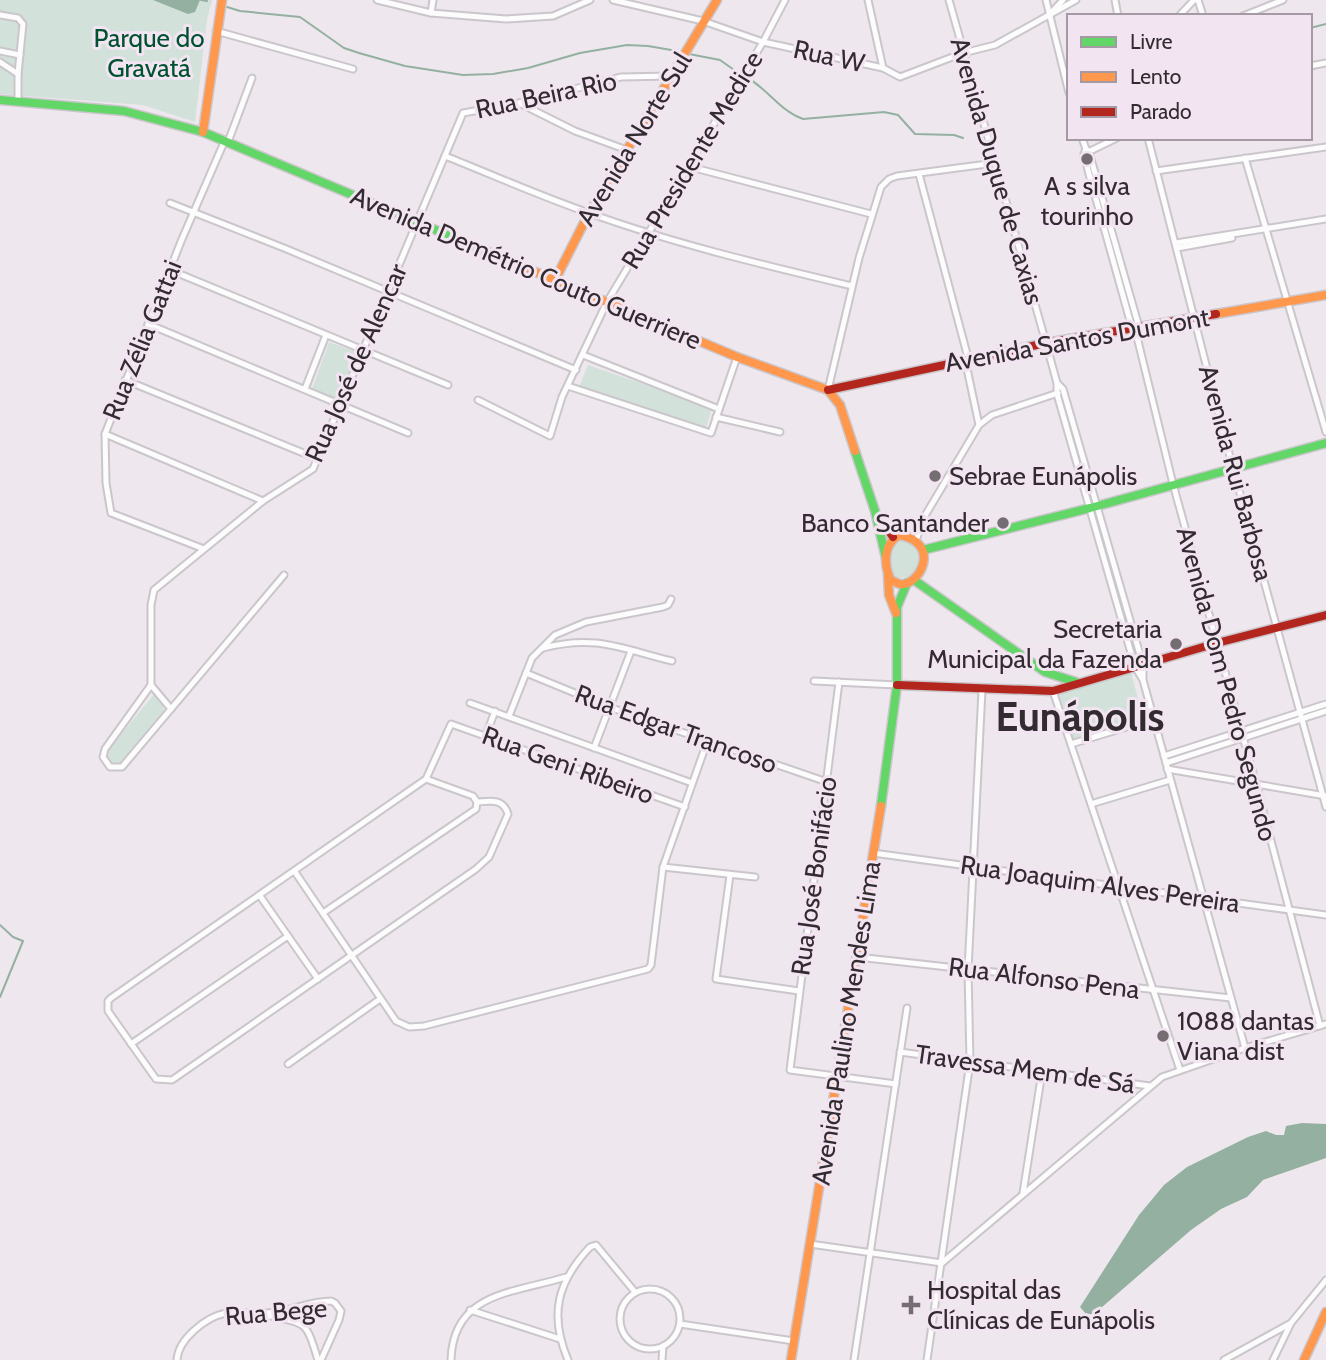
<svg xmlns="http://www.w3.org/2000/svg" width="1326" height="1360" font-family="Cabin,sans-serif">
  <style>
    .green { fill: #d2e1d9 }
    .water { fill: #94b0a0 }
    .lines { fill: none; stroke-linecap: round; stroke-linejoin: round }
    .stream { stroke: #94b0a0; stroke-width: 2 }
    .street-casing { stroke: #cbc6cb; stroke-width: 9 }
    .fast-casing { stroke: #cbc6cb; stroke-width: 11 }
    .slow-casing { stroke: #cbc6cb; stroke-width: 11 }
    .jam-casing { stroke: #cbc6cb; stroke-width: 11 }
    .street { stroke: #fcfcfc; stroke-width: 5 }
    .fast { stroke: #63d668; stroke-width: 8 }
    .slow { stroke: #ff974d; stroke-width: 8 }
    .jam { stroke: #b3261e; stroke-width: 8 }
    .poi-dot { fill: #746e73; stroke: #f2e4f1; stroke-width: 2.5 }
    .labels { text-anchor: middle; dominant-baseline: central; stroke-width: 6; stroke-linejoin: round; paint-order: stroke }
    .park-label { font-size: 26px; fill: #005130; stroke: #f2e4f1 }
    .street-label { font-size: 26px; fill: #322c31; stroke: #f2e4f1 }
    .poi-label { font-size: 26px; fill: #322c31; stroke: #f2e4f1; text-anchor: start }
    .town-label { font-size: 40px; font-weight: bold; fill: #322c31; stroke: #f2e4f1 }
  </style>
  <rect width="100%" height="100%" fill="#eee8ee"/>
  <!-- green -->
  <g class="green">
    <polygon points="0,0 212,0 207,20 195,122 143,105 0,94"/>
    <polygon points="329,342 357,352 340,400 312,389"/>
    <polygon points="588,365 712,408 706,428 579,387"/>
    <path d="M901 538 914 542 922 564 913 577 895 578C887 567 888 546 901 538Z"/>
    <polygon points="1131,672 1143,718 1073,739 1059,694"/>
    <polygon points="155,693 160,697 164,711 121,765 111,764 107,760 106,753"/>
  </g>
  <!-- water -->
  <g class="water">
    <polygon points="153,0 200,0 195,12 188,14"/>
    <polygon points="1302,1123 1326,1124 1326,1158 1263,1180 1247,1197 1221,1209 1191,1230 1094,1314 1086,1314 1080,1307 1139,1215 1164,1185 1187,1167 1248,1137 1266,1131 1276,1135 1284,1135 1286,1126"/>
  </g>
  <g class="lines">
    <!-- stream -->
    <g class="stream">
      <polyline points="201,0 207,1"/>
      <polyline points="227,7 240,11 300,17 344,48 359,53 405,66 463,75 493,74 528,68 580,53 627,45 648,46 677,51"/>
      <polyline points="1310,28 1326,24"/>
      <polyline points="689,54 720,60 737,72"/>
      <path d="M746 77C767 88 780 111 803 119L884 112 898 115 915 134 954 135 963 138"/>
      <polyline points="0,925 13,937 23,941 0,997"/>
    </g>
    <defs>
      <g id="street">
        <polyline points="377,0 431,13 506,19 553,16 590,0"/>
        <polyline points="613,0 703,21 763,42 883,68 900,77 963,53 995,45 1076,0"/>
        <polyline points="868,0 883,68"/>
        <polyline points="949,0 1046,343 1057,383 1057,394 1135,667 1143,680 1245,1048"/>
        <polyline points="1046,0 1069,93"/>
        <polyline points="1115,0 1118,16"/>
        <polyline points="1198,0 1203,16"/>
        <polyline points="431,13 433,0"/>
        <polyline points="1050,14 1063,0"/>
        <polyline points="0,15 18,18 23,24 18,74 18,101"/>
        <polyline points="1179,16 1194,0"/>
        <polyline points="1243,16 1283,0"/>
        <polyline points="216,31 353,69"/>
        <polyline points="0,51 20,55"/>
        <polyline points="0,62 18,74"/>
        <polyline points="1310,66 1326,63"/>
        <polyline points="519,103 575,131 627,150"/>
        <polyline points="1082,138 1086,149"/>
        <polyline points="1148,138 1224,435 1326,807"/>
        <polyline points="228,142 252,78"/>
        <polyline points="1086,149 1084,154 1089,174 1132,328 1138,341 1173,484 1256,784 1320,1026"/>
        <polyline points="1086,149 1089,152 1139,327 1138,340"/>
        <polyline points="1086,153 1117,138"/>
        <path d="M445 156C493 175 540 196 589 213 675 244 764 265 852 286"/>
        <polyline points="1245,158 1326,432"/>
        <polyline points="687,166 871,214"/>
        <polyline points="1156,171 1326,147"/>
        <polyline points="919,174 967,354 966,364 979,425"/>
        <polyline points="170,203 284,248 576,370"/>
        <polyline points="1176,243 1326,219"/>
        <polyline points="1177,248 1232,238"/>
        <polyline points="170,270 448,385"/>
        <polyline points="148,324 408,433"/>
        <polyline points="583,355 719,409"/>
        <polyline points="125,380 318,459"/>
        <polyline points="1057,383 1063,389 1143,665 1143,678"/>
        <polyline points="568,386 711,433 737,357"/>
        <polyline points="305,389 326,335"/>
        <polyline points="828,390 859,258 881,187 889,179 897,176 995,163"/>
        <polyline points="478,400 550,436 562,397 607,302 763,42 785,0"/>
        <polyline points="716,417 780,432"/>
        <polyline points="105,434 263,501"/>
        <polyline points="916,540 926,514 979,425 992,415 1058,393"/>
        <polyline points="204,549 111,513 106,483 105,434 182,239 225,140"/>
        <path d="M543 648C596 634 622 649 672 661"/>
        <polyline points="526,673 609,707 827,782"/>
        <polyline points="814,681 897,685"/>
        <polyline points="839,682 790,1070 896,1084"/>
        <polyline points="151,685 105,749 103,757 110,767 122,767 284,575"/>
        <polyline points="1053,691 1180,1070"/>
        <polyline points="470,703 692,783"/>
        <polyline points="171,709 151,685 151,605 154,590 263,501 313,469 463,113 519,103 621,77 671,76"/>
        <polyline points="509,716 532,658 555,635 586,622 663,607 668,605 671,599"/>
        <polyline points="486,735 495,711"/>
        <polyline points="1071,744 1153,719"/>
        <polyline points="594,748 631,651"/>
        <polyline points="1164,756 1326,704"/>
        <polyline points="1166,763 1326,711"/>
        <polyline points="1167,769 1326,796"/>
        <path d="M477 802C491 801 503 798 508 814L489 857 476 869 172 1080 156 1079 108 1011V1001L111 998 426 779 451 724 685 807"/>
        <polyline points="1091,804 1170,780"/>
        <polyline points="873,853 1326,915"/>
        <polyline points="663,867 755,877"/>
        <polyline points="295,872 396,1021 409,1027 424,1026 648,969 651,965 663,867 707,742"/>
        <polyline points="730,875 716,979 799,991"/>
        <polyline points="260,896 318,979"/>
        <polyline points="323,913 476,809 477,802 473,796 426,779"/>
        <polyline points="857,957 1231,998"/>
        <polyline points="131,1044 288,936"/>
        <polyline points="900,1052 1150,1086"/>
        <polyline points="288,1064 380,999"/>
        <polyline points="1023,1193 1042,1072"/>
        <polyline points="810,1244 942,1263"/>
        <polyline points="942,1263 1162,1077 1245,1048 1326,1024"/>
        <circle cx="650" cy="1319" r="30"/>
        <polyline points="470,1310 560,1339"/>
        <path d="M267 1315C308 1325 305 1319 318 1360"/>
        <polyline points="680,1324 794,1341"/>
        <path d="M177 1360C178 1339 206 1317 226 1313 243 1311 260 1315 276 1312 294 1309 313 1301 331 1301L335 1303 341 1311 339 1320 321 1360"/>
        <path d="M451 1360C453 1292 514 1293 566 1277"/>
        <path d="M568 1360C549 1315 557 1282 590 1247L596 1245 635 1292"/>
        <polyline points="662,1360 663,1346"/>
        <polyline points="854,1360 907,1008"/>
        <polyline points="927,1360 970,1062 968,970 982,690"/>
        <polyline points="1224,1360 1291,1323 1326,1280"/>
        <polyline points="1273,1360 1291,1323"/>
      </g>
      <g id="fast">
        <polyline points="0,100 124,111 203,132 488,252"/>
        <polyline points="855,451 875,511 886,558"/>
        <polyline points="923,550 1090,508 1326,443"/>
        <polyline points="914,580 1045,672 1076,682"/>
        <polyline points="881,806 897,685 897,607 907,583"/>
      </g>
      <g id="slow">
        <polyline points="203,132 222,0"/>
        <polyline points="488,252 737,357 828,390 840,405 855,451"/>
        <polyline points="555,280 589,213 717,0"/>
        <polyline points="1216,314 1326,295"/>
        <path d="M899 535C943 543 919 587 900 584 896 583 893 581 890 579 884 563 883 545 899 535Z"/>
        <polyline points="888,575 889,595 896,613"/>
        <polyline points="791,1360 881,806"/>
        <polyline points="1304,1360 1326,1312"/>
      </g>
      <g id="jam">
        <polyline points="828,390 1046,343 1216,314"/>
        <polyline points="879,517 893,537"/>
        <polyline points="897,685 1053,691 1217,643 1326,615"/>
      </g>
    </defs>
    <!-- street casing -->
    <use href="#street" class="street-casing"/>
    <!-- fast casing -->
    <use href="#fast" class="fast-casing"/>
    <!-- slow casing -->
    <use href="#slow" class="slow-casing"/>
    <!-- jam casing -->
    <use href="#jam" class="jam-casing"/>
    <!-- street -->
    <use href="#street" class="street"/>
    <!-- fast -->
    <use href="#fast" class="fast"/>
    <!-- slow -->
    <use href="#slow" class="slow"/>
    <!-- jam -->
    <use href="#jam" class="jam"/>
  </g>
  <!-- markers -->
  <g class="poi-dot">
    <circle cx="1087" cy="159" r="7"/>
    <circle cx="935" cy="476" r="7"/>
    <circle cx="1003" cy="523" r="7"/>
    <circle cx="1176" cy="644" r="7"/>
    <circle cx="1163" cy="1036" r="7"/>
    <path d="M907.5 1294.5h7v7h7v7h-7v7h-7v-7h-7v-7h7z"/>
  </g>
  <g class="labels">
    <!-- park labels -->
    <g class="park-label">
      <text x="149" y="38">Parque do<tspan x="149" dy="30">Gravatá</tspan></text>
    </g>
    <!-- street labels -->
    <g class="street-label">
      <text transform="translate(829 56) rotate(12)">Rua W</text>
      <text transform="translate(546 95) rotate(-12)">Rua Beira Rio</text>
      <text transform="translate(634 139) rotate(-59)">Avenida Norte Sul</text>
      <text transform="translate(692 160) rotate(-59)">Rua Presidente Medice</text>
      <text transform="translate(997 171) rotate(74)">Avenida Duque de Caxias</text>
      <text transform="translate(526 268) rotate(23)">Avenida Demétrio Couto Guerriere</text>
      <text transform="translate(142 340) rotate(-68)">Rua Zélia Gattai</text>
      <text transform="translate(1077 340) rotate(-10)">Avenida Santos Dumont</text>
      <text transform="translate(356 363) rotate(-66)">Rua José de Alencar</text>
      <text transform="translate(1236 473) rotate(75)">Avenida Rui Barbosa</text>
      <text transform="translate(1227 684) rotate(75)">Avenida Dom Pedro Segundo</text>
      <text transform="translate(676 729) rotate(20)">Rua Edgar Trancoso</text>
      <text transform="translate(568 765) rotate(20)">Rua Geni Ribeiro</text>
      <text transform="translate(814 876) rotate(-82)">Rua José Bonifácio</text>
      <text transform="translate(1100 884) rotate(8)">Rua Joaquim Alves Pereira</text>
      <text transform="translate(1044 978) rotate(7)">Rua Alfonso Pena</text>
      <text transform="translate(846 1023) rotate(-81)">Avenida Paulino Mendes Lima</text>
      <text transform="translate(1025 1069) rotate(8)">Travessa Mem de Sá</text>
      <text transform="translate(276 1312) rotate(-5)">Rua Bege</text>
    </g>
    <!-- poi labels -->
    <g class="poi-label">
      <text x="1087" y="186" text-anchor="middle">A s silva<tspan x="1087" dy="30">tourinho</tspan></text>
      <text x="949" y="476">Sebrae Eunápolis</text>
      <text x="989" y="523" text-anchor="end">Banco Santander</text>
      <text x="1162" y="629" text-anchor="end">Secretaria<tspan x="1162" dy="30">Municipal da Fazenda</tspan></text>
      <text x="1177" y="1021">1088 dantas<tspan x="1177" dy="30">Viana dist</tspan></text>
      <text x="927" y="1290">Hospital das<tspan x="927" dy="30">Clínicas de Eunápolis</tspan></text>
    </g>
    <!-- town labels -->
    <g class="town-label">
      <text x="1080" y="716">Eunápolis</text>
    </g>
  </g>
  <!-- legend -->
  <rect x="1067" y="14" width="245" height="126" fill="#f2e4f1" stroke="#a59aa4" stroke-width="2"/>
  <rect x="1081" y="37" width="35" height="10" fill="#63d668" stroke="#a59aa4" stroke-width="2"/>
  <text x="1130" y="49" font-size="21" fill="#322c31">Livre</text>
  <rect x="1081" y="72" width="35" height="10" fill="#ff974d" stroke="#a59aa4" stroke-width="2"/>
  <text x="1130" y="84" font-size="21" fill="#322c31">Lento</text>
  <rect x="1081" y="107" width="35" height="10" fill="#b3261e" stroke="#a59aa4" stroke-width="2"/>
  <text x="1130" y="119" font-size="21" fill="#322c31">Parado</text>
</svg>
